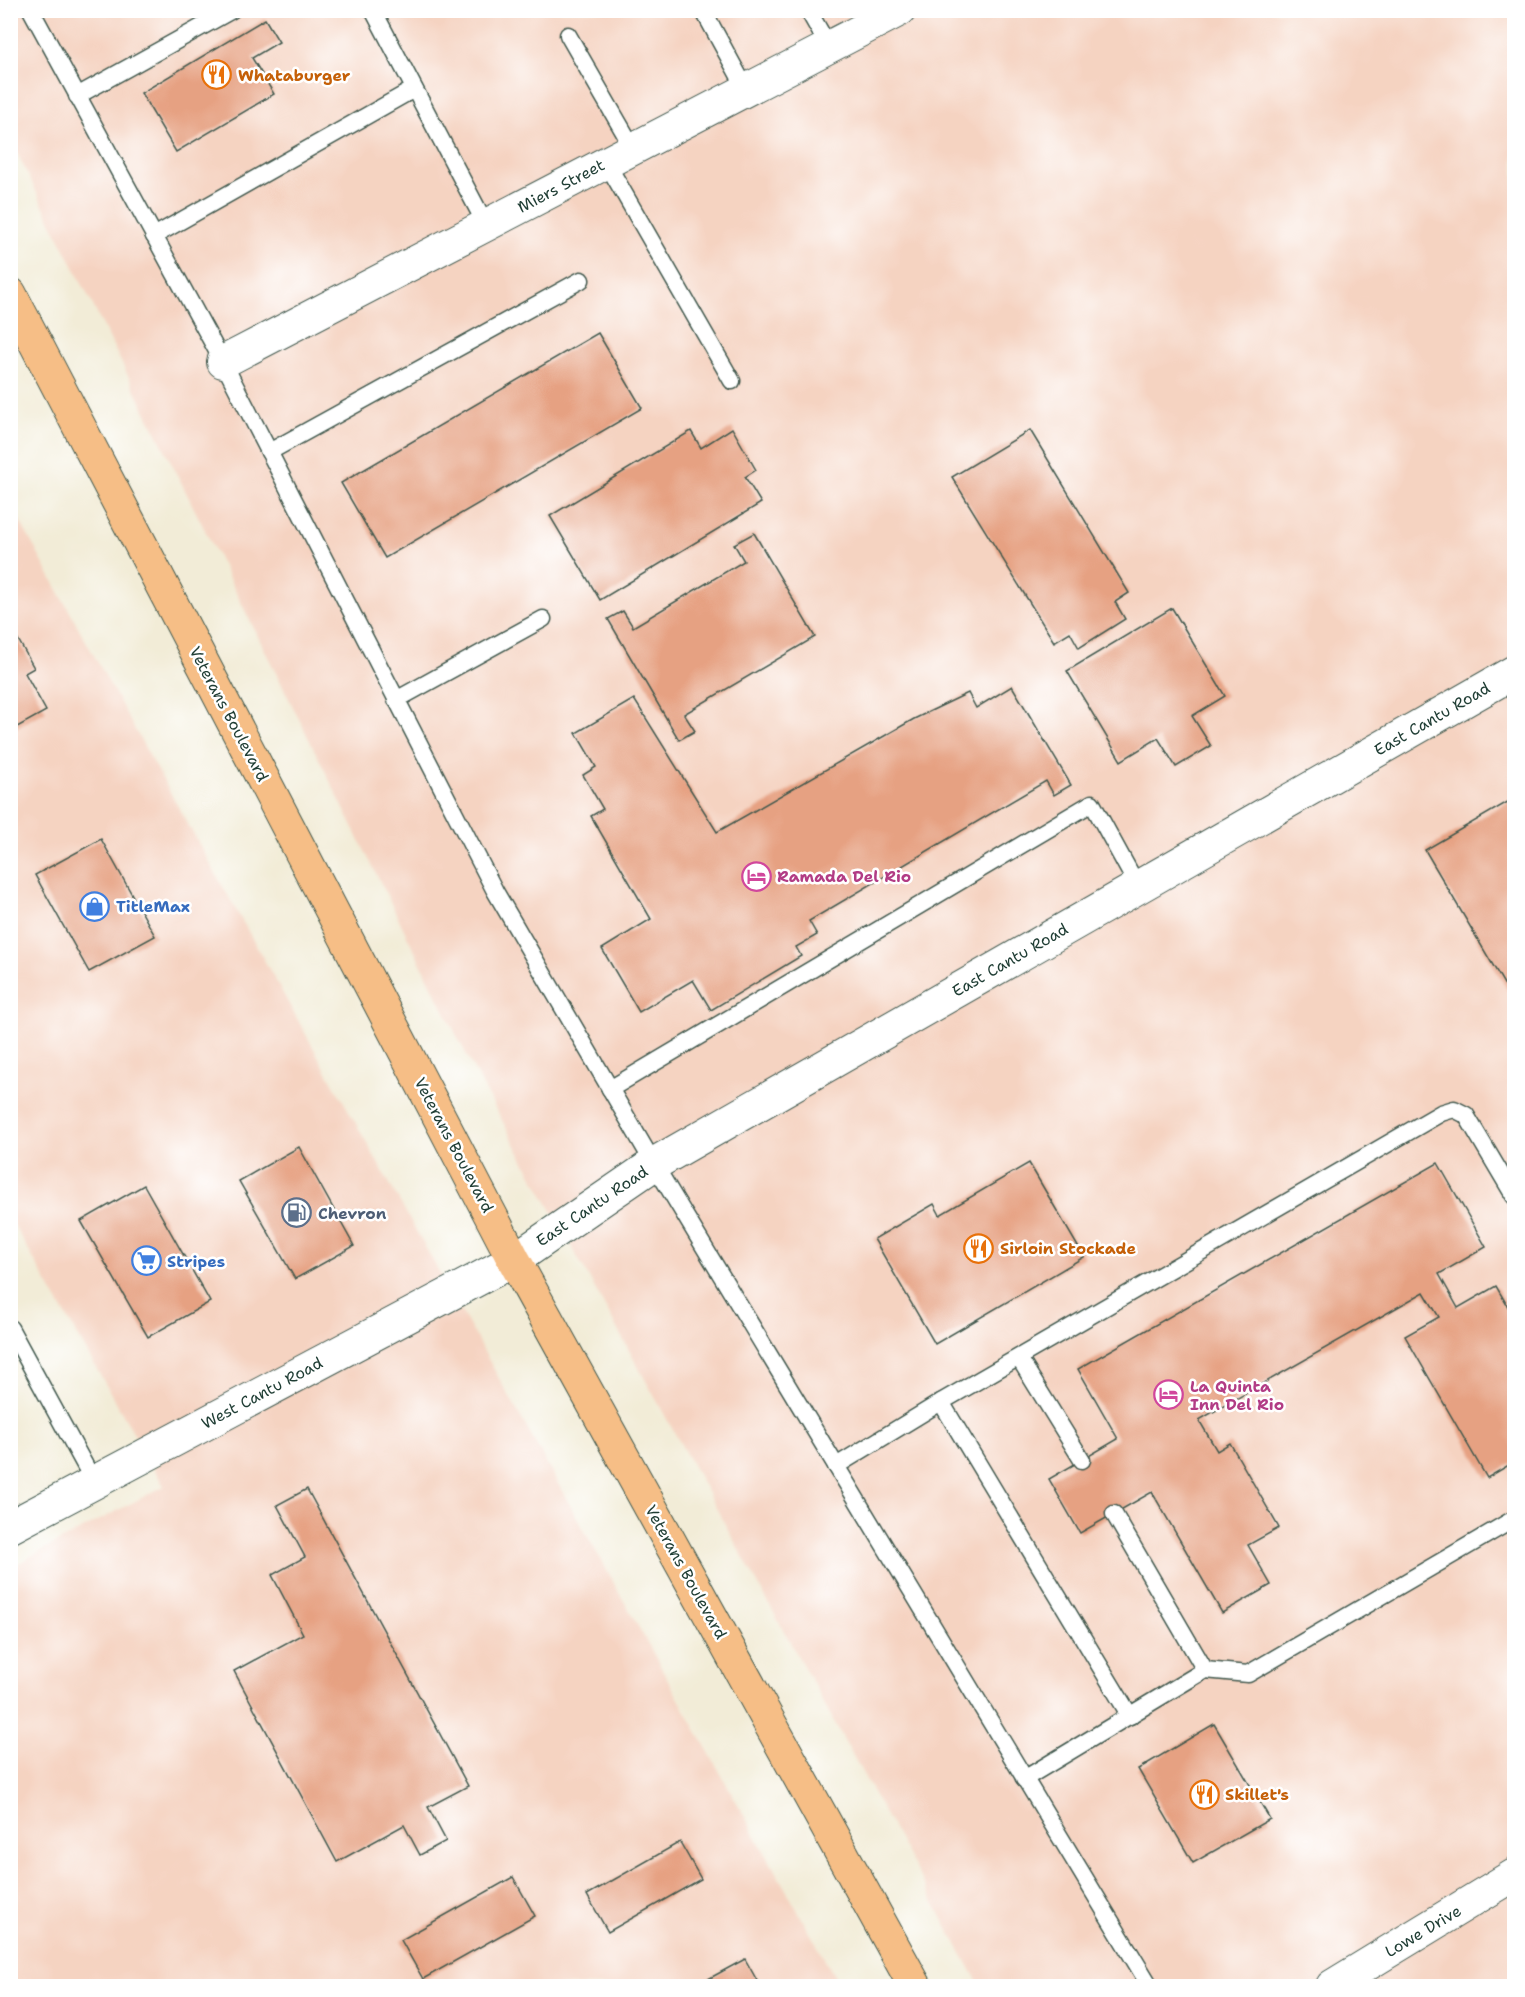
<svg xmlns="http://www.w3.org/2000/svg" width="1525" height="1997" font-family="'Shantell Sans',sans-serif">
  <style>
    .built { fill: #f5d3c1 }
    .building { fill: #e6a182 }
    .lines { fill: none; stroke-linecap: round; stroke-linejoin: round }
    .service-casing { stroke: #3f574c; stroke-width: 19 }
    .minor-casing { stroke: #3f574c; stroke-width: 34 }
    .tertiary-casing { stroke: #3f574c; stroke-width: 35 }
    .primary-casing { stroke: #3f574c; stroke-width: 35 }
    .service { stroke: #fff; stroke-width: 16 }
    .minor { stroke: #fff; stroke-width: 32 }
    .tertiary { stroke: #fff; stroke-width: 33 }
    .primary { stroke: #f6be86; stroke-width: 33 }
    .labels { text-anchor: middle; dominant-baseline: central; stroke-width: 5; stroke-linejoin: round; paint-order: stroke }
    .food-label { font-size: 16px; font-weight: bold; fill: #c56008; stroke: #fff; text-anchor: start }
    .street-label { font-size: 16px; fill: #1f3d34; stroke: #fff }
    .hotel-label { font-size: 16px; font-weight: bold; fill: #b23c85; stroke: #fff; text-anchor: start }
    .shop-label { font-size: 16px; font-weight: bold; fill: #366cbe; stroke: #fff; text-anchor: start }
    .service-label { font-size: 16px; font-weight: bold; fill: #4e5e75; stroke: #fff; text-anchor: start }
  </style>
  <rect width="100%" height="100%" fill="#fff"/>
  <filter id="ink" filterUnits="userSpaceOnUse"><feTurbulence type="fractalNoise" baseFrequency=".0167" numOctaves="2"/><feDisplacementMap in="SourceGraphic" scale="12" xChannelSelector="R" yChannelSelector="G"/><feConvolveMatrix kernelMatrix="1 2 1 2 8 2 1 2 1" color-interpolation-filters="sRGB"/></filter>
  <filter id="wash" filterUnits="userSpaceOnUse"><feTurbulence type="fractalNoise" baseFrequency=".008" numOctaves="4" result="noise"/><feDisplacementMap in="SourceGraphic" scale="24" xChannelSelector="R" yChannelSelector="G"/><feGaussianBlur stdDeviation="1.35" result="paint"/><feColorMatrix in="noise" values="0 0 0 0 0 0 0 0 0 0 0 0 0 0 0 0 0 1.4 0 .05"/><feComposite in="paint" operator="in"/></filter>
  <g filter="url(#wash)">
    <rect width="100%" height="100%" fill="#f2ecd7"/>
    <!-- built -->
    <g class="built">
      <polygon points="11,11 1514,11 1514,1986 980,1986 472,1066 11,141"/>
      <polygon points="10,503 130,721 840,1986 11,1986 11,1567 164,1486 11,1220"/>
    </g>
    <g id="blocks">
      <!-- building -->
      <g class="building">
        <polygon points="265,19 279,42 252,58 274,94 176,152 141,93"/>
        <polygon points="598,333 642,408 385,558 341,483"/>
        <polygon points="732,428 756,470 745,477 761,503 600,600 550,516 691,431 701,448"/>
        <polygon points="1030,430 1129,593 1115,602 1125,619 1079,648 1070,632 1054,642 952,477"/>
        <polygon points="754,533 815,637 684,714 695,731 679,740 608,619 623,611 633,627 744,561 734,544"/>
        <polygon points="1172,608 1225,696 1192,716 1211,746 1176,767 1158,738 1121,761 1067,671"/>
        <polygon points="10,625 34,668 25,673 46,711 10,731"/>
        <polygon points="1012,686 1071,785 1054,795 1046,781 809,921 817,935 796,947 801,956 711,1010 693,980 639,1012 602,949 651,919 591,816 603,809 583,775 596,767 576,733 634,699 717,832 914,719 968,693 976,708"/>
        <polygon points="1511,800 1514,806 1514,1001 1425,850"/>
        <polygon points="101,839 155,936 89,972 35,875"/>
        <polygon points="299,1147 354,1246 295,1279 239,1181"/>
        <polygon points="1029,1163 1084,1257 935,1344 874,1239 934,1204 940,1215"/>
        <polygon points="1438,1163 1486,1247 1439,1274 1458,1308 1496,1286 1514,1317 1514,1462 1487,1478 1405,1336 1439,1317 1424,1292 1199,1420 1217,1451 1230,1443 1279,1528 1248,1545 1271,1585 1222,1613 1152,1492 1080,1533 1049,1479 1118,1439 1078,1369"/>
        <polygon points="144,1185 210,1302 148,1337 81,1221"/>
        <polygon points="307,1489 468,1786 428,1807 446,1841 420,1855 404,1825 337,1862 234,1671 303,1634 272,1575 305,1557 277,1505"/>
        <polygon points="1214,1724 1270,1819 1193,1863 1138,1769"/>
        <polygon points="680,1842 701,1879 608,1932 587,1895"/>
        <polygon points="513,1877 535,1916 423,1979 401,1940"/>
        <polygon points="745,1959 760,1986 701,1986 699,1984"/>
      </g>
    </g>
  </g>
  <g filter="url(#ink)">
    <use href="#blocks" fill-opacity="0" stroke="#3f574c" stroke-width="1.5"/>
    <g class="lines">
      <defs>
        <g id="service">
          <polyline points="31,10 223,362 495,891 654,1164 1150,1986"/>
          <polyline points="373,10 486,225"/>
          <polyline points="703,10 746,89"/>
          <polyline points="808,10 829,47"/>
          <polyline points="568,35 633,148"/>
          <polyline points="77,96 232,10"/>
          <polyline points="606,162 732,381"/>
          <polyline points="154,236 414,89"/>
          <polyline points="269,452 581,280"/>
          <polyline points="396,700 543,619"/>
          <polyline points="610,1089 1092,803 1138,887"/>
          <polyline points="10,1328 94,1482"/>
          <polyline points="1019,1358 1082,1460"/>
          <polyline points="941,1402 1130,1716"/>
          <polyline points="836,1466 941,1402 1441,1113 1454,1109 1466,1115 1514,1196"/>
          <polyline points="1114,1514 1205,1670"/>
          <polyline points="1024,1779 1205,1670 1248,1674 1514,1519"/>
        </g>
        <g id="minor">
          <polyline points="223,362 900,10"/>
          <polyline points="1332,1986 1514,1875"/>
        </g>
        <polyline id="tertiary" points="10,1527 514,1260 654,1164 1514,672"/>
        <polyline id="primary" points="10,294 514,1260 915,1986"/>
      </defs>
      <!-- service casing -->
      <use href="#service" class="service-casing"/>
      <!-- minor casing -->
      <use href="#minor" class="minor-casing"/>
      <!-- tertiary casing -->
      <use href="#tertiary" class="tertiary-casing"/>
      <!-- primary casing -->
      <use href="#primary" class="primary-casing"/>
      <!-- service -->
      <use href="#service" class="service"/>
      <!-- minor -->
      <use href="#minor" class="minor"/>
      <!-- tertiary -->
      <use href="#tertiary" class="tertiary"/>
      <!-- primary -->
      <use href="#primary" class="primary"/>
    </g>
  </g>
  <!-- icons -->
  <defs>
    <symbol id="restaurant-ring" viewBox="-11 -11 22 22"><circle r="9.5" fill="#fff" stroke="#e8710a" stroke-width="1.5"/><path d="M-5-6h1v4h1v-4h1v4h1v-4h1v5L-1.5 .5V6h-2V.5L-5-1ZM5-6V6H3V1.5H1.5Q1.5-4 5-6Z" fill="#e8710a"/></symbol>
    <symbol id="hotel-ring" viewBox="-11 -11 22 22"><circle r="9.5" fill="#fff" stroke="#d1479c" stroke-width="1.5"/><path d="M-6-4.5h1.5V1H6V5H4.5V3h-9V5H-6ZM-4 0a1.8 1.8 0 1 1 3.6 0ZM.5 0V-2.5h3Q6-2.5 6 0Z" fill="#d1479c"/></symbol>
    <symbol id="shop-ring" viewBox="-11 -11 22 22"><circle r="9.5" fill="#fff" stroke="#3f7fe0" stroke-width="1.5"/><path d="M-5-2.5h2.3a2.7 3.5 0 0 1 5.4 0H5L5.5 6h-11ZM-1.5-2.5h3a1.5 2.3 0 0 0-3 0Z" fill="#3f7fe0"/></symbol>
    <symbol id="fuel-ring" viewBox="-11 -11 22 22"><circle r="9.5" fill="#fff" stroke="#5c6f8a" stroke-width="1.5"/><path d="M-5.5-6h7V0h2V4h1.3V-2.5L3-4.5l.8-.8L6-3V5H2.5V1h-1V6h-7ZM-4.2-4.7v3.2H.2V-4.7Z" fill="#5c6f8a"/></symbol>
    <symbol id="supermarket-ring" viewBox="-11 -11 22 22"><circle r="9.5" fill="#fff" stroke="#3f7fe0" stroke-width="1.5"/><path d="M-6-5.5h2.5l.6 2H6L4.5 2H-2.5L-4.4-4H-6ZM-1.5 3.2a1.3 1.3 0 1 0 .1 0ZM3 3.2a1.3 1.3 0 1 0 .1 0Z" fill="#3f7fe0"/></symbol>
  </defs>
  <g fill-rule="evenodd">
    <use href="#restaurant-ring" x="200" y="58" width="33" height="33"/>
    <use href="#hotel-ring" x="740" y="860" width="33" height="33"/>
    <use href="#shop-ring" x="78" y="890" width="33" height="33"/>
    <use href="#fuel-ring" x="280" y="1196" width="33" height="33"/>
    <use href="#restaurant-ring" x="962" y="1232" width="33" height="33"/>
    <use href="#supermarket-ring" x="130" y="1244" width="33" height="33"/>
    <use href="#hotel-ring" x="1152" y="1378" width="33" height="33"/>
    <use href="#restaurant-ring" x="1188" y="1778" width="33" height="33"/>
  </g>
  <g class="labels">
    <!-- food labels -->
    <g class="food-label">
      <text x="238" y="75">Whataburger</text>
      <text x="1000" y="1248">Sirloin Stockade</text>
      <text x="1225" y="1794">Skillet's</text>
    </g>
    <!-- street labels -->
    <g class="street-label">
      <text transform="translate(561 186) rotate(-28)">Miers Street</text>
      <text transform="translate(229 714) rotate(62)">Veterans Boulevard</text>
      <text transform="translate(1432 719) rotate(-30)">East Cantu Road</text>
      <text transform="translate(1010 960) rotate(-30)">East Cantu Road</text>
      <text transform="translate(454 1145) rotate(62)">Veterans Boulevard</text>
      <text transform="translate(592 1206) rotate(-34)">East Cantu Road</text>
      <text transform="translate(262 1393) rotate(-28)">West Cantu Road</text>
      <text transform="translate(686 1572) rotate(61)">Veterans Boulevard</text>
      <text transform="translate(1423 1931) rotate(-31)">Lowe Drive</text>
    </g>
    <!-- hotel labels -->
    <g class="hotel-label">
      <text x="777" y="876">Ramada Del Rio</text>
      <text x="1190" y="1386">La Quinta<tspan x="1190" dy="18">Inn Del Rio</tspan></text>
    </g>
    <!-- shop labels -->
    <g class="shop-label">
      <text x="116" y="906">TitleMax</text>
      <text x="167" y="1261">Stripes</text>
    </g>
    <!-- service labels -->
    <g class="service-label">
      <text x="318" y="1213">Chevron</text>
    </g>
  </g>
  <!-- margin -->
  <rect width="1525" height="1997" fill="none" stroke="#fff" stroke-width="36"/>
</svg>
